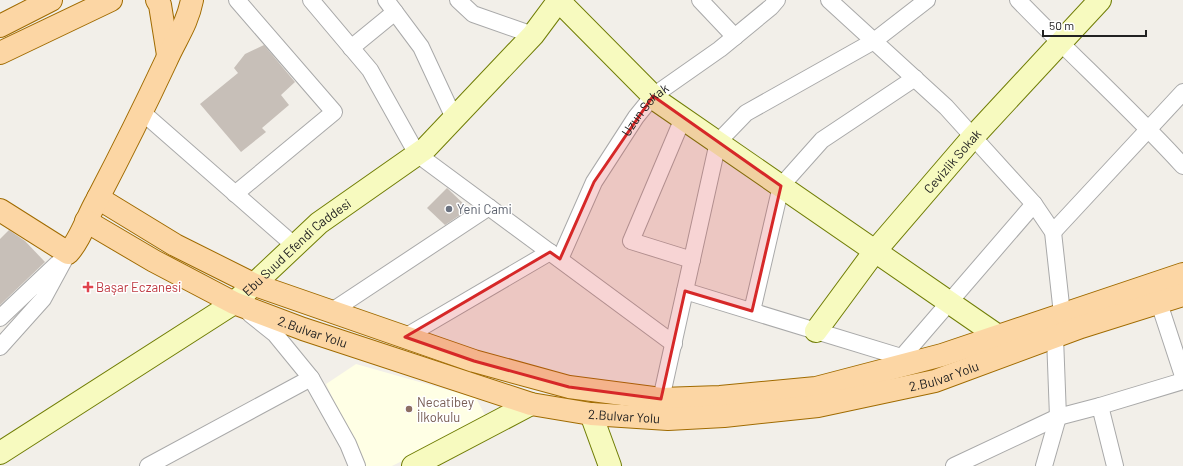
<svg xmlns="http://www.w3.org/2000/svg" width="1183" height="466" font-family="Barlow,sans-serif">
  <style>
    .education { fill: #ffffe5 }
    .building { fill: #c7bfb8 }
    .lines { fill: none; stroke-linecap: round; stroke-linejoin: round }
    .street-casing { stroke: #a9a9a9; stroke-width: 18 }
    .secondary-casing { stroke: #707d05; stroke-width: 24 }
    .primary-casing { stroke: #a06b00; stroke-width: 24 }
    .street { stroke: #fff; stroke-width: 16 }
    .secondary { stroke: #f7fabf; stroke-width: 22 }
    .primary { stroke: #fcd6a4; stroke-width: 22 }
    .marked { fill: #d62828; fill-opacity: 0.2; stroke: #d62828; stroke-width: 3; stroke-linejoin: round }
    .worship-dot { fill: #6b7280; stroke: #fff; stroke-width: 1.5 }
    .health-dot { fill: #e0444e; stroke: #fff; stroke-width: 1.5 }
    .education-dot { fill: #8d6e63; stroke: #fff; stroke-width: 1.5 }
    .labels { text-anchor: middle; dominant-baseline: central; stroke-width: 3; stroke-linejoin: round; paint-order: stroke }
    .street-label { font-size: 13px; fill: #222; stroke: #fff }
    .worship-label { font-size: 13px; fill: #5b616d; stroke: #fff; text-anchor: start }
    .health-label { font-size: 13px; fill: #be3a42; stroke: #fff; text-anchor: start }
    .education-label { font-size: 13px; fill: #785e54; stroke: #fff; text-anchor: start }
  </style>
  <rect width="100%" height="100%" fill="#f2efe9"/>
  <!-- education -->
  <polygon class="education" points="356,364 476,398 487,419 392,466 365,466 326,384"/>
  <!-- building -->
  <g class="building">
    <polygon points="264,45 295,82 281,95 289,105 262,128 266,132 241,152 200,104 238,73 234,68 245,54"/>
    <polygon points="447,188 469,209 445,225 427,208"/>
    <polygon points="9,230 25,241 45,262 0,305 0,239"/>
  </g>
  <g class="lines">
    <defs>
      <g id="street">
        <polyline points="311,0 370,70 417,154 674,344"/>
        <polyline points="386,0 421,47 454,118"/>
        <polyline points="458,0 473,14 533,35"/>
        <polyline points="700,0 735,37"/>
        <polyline points="829,0 946,107 1034,204"/>
        <path d="M1018 0C1072 56 1130 108 1183 166"/>
        <polyline points="351,48 395,12"/>
        <polyline points="142,112 295,246"/>
        <polyline points="683,118 631,241 692,260"/>
        <polyline points="235,194 334,112 237,0"/>
        <polyline points="1053,232 1183,92"/>
        <path id="s1" d="M560 259 594 182 636 117 653 96 720 49 771 7 777 0"/>
        <polyline points="685,291 911,360"/>
        <polyline points="1159,303 1183,376"/>
        <polyline points="332,311 489,207"/>
        <polyline points="752,311 781,186 822,140 915,78"/>
        <polyline points="250,314 275,334 311,378 348,444 357,466"/>
        <polyline points="0,318 57,264"/>
        <polyline points="405,337 550,252"/>
        <polyline points="0,347 43,299 68,253"/>
        <polyline points="902,357 1034,204 1053,232 1062,314 1055,337 1058,417 1100,406 1115,466"/>
        <polyline points="661,399 718,142 746,113 874,41 927,0"/>
        <polyline points="1100,406 1183,381"/>
        <polyline points="148,466 311,378"/>
        <polyline points="954,466 1058,417"/>
        <polyline points="1044,466 1058,417"/>
      </g>
      <g id="secondary">
        <polyline points="558,0 659,102 998,336"/>
        <path id="s2" d="M816 331 875 251 973 137 1100 0"/>
        <polyline points="591,414 610,466"/>
        <path id="s3" d="M0 453 234 303 319 223 426 148 533 35 559 0"/>
        <polyline points="413,466 531,404"/>
      </g>
      <g id="primary">
        <polyline points="157,0 160,5 168,55"/>
        <polyline points="0,26 51,0"/>
        <polyline points="0,53 111,0"/>
        <polyline points="98,198 175,245 255,285 474,361 569,387 661,399 720,397 816,388 942,355 1183,274"/>
        <path d="M0 210 68 253C81 239 87 217 97 200 121 154 144 108 166 61 176 38 187 25 192 0"/>
        <path id="s4" d="M86 221 154 261 234 303 303 329 531 404 591 414 668 419 724 416 818 406 935 381 1081 327 1183 295"/>
      </g>
    </defs>
    <!-- street casing -->
    <use href="#street" class="street-casing"/>
    <!-- secondary casing -->
    <use href="#secondary" class="secondary-casing"/>
    <!-- primary casing -->
    <use href="#primary" class="primary-casing"/>
    <!-- street -->
    <use href="#street" class="street"/>
    <!-- secondary -->
    <use href="#secondary" class="secondary"/>
    <!-- primary -->
    <use href="#primary" class="primary"/>
  </g>
  <!-- marked area -->
  <path class="marked" d="M653 96 781 186 752 311 685 291 661 399 569 387 474 361 405 337 550 252 560 259 594 182Z"/>
  <!-- markers -->
  <circle class="worship-dot" cx="449" cy="209" r="4"/>
  <path class="health-dot" d="M86 281h4v4h4v4h-4v4h-4v-4h-4v-4h4z"/>
  <circle class="education-dot" cx="409" cy="409" r="4"/>
  <g class="labels">
    <!-- street labels -->
    <g class="street-label">
      <text stroke="none"><textPath href="#s1" startOffset="173">Uzun Sokak</textPath></text>
      <text stroke="none"><textPath href="#s2" startOffset="218">Cevizlik Sokak</textPath></text>
      <text stroke="none"><textPath href="#s3" startOffset="362">Ebu Suud Efendi Caddesi</textPath></text>
      <text stroke="none"><textPath href="#s4" startOffset="253">2.Bulvar Yolu</textPath></text>
      <text stroke="none"><textPath href="#s4" startOffset="901">2.Bulvar Yolu</textPath></text>
      <text stroke="none"><textPath href="#s4" startOffset="577">2.Bulvar Yolu</textPath></text>
    </g>
    <!-- worship labels -->
    <g class="worship-label">
      <text x="457" y="209">Yeni Cami</text>
    </g>
    <!-- health labels -->
    <g class="health-label">
      <text x="96" y="287">Başar Eczanesi</text>
    </g>
    <!-- education labels -->
    <g class="education-label">
      <text x="417" y="402">Necatibey<tspan x="417" dy="15">İlkokulu</tspan></text>
    </g>
  </g>
  <!-- scale -->
  <path d="M1043 30v6h103v-6" fill="none" stroke="#222222" stroke-width="2"/>
  <text x="1049" y="30" font-size="12" fill="#222222" stroke="#ffffff" stroke-width="3" paint-order="stroke">50 m</text>
</svg>
